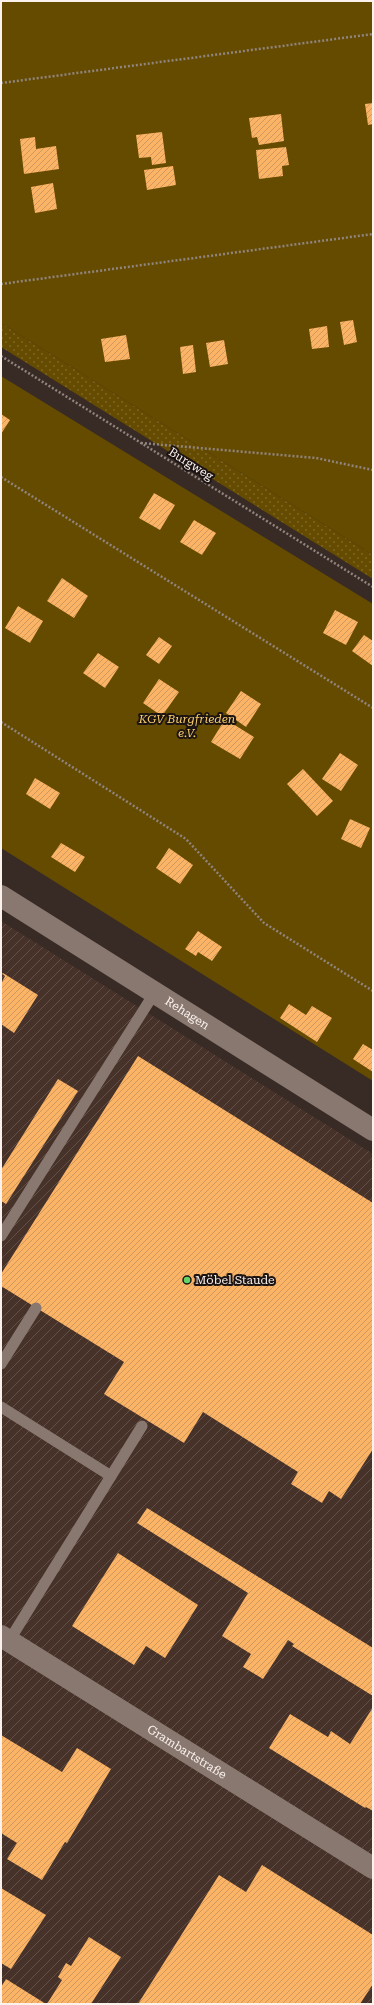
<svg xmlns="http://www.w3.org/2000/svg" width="374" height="2005" font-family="'Roboto Serif',serif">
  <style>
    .industrial { fill: url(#industrial-furrows) }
    .grass { fill: url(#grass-dots) }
    .garden { fill: #654b00 }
    .building { fill: url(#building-hatch) }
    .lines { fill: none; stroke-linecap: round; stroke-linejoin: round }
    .path { stroke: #90847f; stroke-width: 2.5; stroke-dasharray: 2 2; stroke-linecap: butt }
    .service { stroke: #887870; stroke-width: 11 }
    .minor { stroke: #887870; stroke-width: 22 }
    .tertiary { stroke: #887870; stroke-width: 22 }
    .poi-dot { fill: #62d469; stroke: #1b1412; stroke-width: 1.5 }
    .labels { text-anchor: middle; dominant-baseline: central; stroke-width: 4; stroke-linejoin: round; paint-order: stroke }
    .street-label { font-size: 12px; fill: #fbf1ed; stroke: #1b1412 }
    .park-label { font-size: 12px; font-style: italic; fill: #f9ce6d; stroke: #1b1412 }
    .poi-label { font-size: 12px; fill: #fbf1ed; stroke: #1b1412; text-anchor: start }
  </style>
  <defs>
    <pattern id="industrial-furrows" width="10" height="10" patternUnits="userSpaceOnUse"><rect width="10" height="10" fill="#463228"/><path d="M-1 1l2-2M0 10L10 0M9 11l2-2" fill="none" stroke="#625048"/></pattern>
    <pattern id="grass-dots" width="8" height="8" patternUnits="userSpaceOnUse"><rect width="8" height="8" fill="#654b00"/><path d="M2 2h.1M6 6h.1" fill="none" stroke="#7c6526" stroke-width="1.8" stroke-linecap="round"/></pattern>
    <pattern id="building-hatch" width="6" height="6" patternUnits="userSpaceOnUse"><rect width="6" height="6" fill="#fbb365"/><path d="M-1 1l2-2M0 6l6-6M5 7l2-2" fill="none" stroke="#cf985e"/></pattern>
  </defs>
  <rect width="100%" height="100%" fill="#382a24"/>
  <!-- industrial -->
  <polygon class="industrial" points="1,921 373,1154 373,2004 1,2004"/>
  <!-- grass -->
  <polygon class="grass" points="1,323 373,555 373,579 1,347"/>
  <!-- garden -->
  <g class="garden">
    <polygon points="1,1 373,1 373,555 1,323"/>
    <polygon points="1,376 373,604 373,1081 1,848"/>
  </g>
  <!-- building -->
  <g class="building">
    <polygon points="373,103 373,124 368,125 365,104"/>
    <polygon points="281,114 284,141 259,145 257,137 252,138 249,118"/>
    <polygon points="162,132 166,163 152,165 151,157 139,158 136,135"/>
    <polygon points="35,137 36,149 56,146 59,169 24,174 20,139"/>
    <polygon points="286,147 289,165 282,166 283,176 259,179 256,150"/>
    <polygon points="173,166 176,185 147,190 144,170"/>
    <polygon points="53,183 57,209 35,213 31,187"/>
    <polygon points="353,320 357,342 344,345 340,322"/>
    <polygon points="327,326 329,347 312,349 309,329"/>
    <polygon points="126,335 130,359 105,362 101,339"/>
    <polygon points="224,340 228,364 210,367 206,343"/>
    <polygon points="193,345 196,372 183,374 180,347"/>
    <polygon points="1,414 10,420 1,434"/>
    <polygon points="154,493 175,505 160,530 139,518"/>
    <polygon points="194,520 216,533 202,555 180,542"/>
    <polygon points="62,578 88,596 74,618 47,601"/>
    <polygon points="18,606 43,621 30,643 5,628"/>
    <polygon points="335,610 358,622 346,645 323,633"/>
    <polygon points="364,635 373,641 373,666 352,651"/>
    <polygon points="159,637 172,646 159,664 146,655"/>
    <polygon points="98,653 119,667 105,688 83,673"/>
    <polygon points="159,679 179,692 162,716 143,703"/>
    <polygon points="241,691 261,704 246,727 226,713"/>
    <polygon points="225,719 254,737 240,759 211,742"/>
    <polygon points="340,753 358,765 341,791 322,779"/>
    <polygon points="303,769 333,801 317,816 287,784"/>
    <polygon points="35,778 60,793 50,809 26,794"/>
    <polygon points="350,819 370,828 361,848 341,839"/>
    <polygon points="61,843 85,857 75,872 51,857"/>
    <polygon points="169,848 193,865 180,884 156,868"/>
    <polygon points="198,931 222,947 212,961 198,952 196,956 185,949"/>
    <polygon points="3,973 38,995 14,1033 1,1024 1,984 5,976 2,974"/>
    <polygon points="289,1004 306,1015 312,1006 332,1018 317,1042 280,1018"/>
    <polygon points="363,1044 373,1050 373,1072 353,1059"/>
    <polygon points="138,1056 373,1203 373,1449 341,1499 329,1491 322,1503 291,1484 298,1472 203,1412 184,1443 104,1394 124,1362 1,1286 1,1274"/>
    <polygon points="58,1079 78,1091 6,1204 1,1201 1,1170"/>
    <polygon points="147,1508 373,1648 373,1696 292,1646 294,1644 288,1640 263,1679 243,1667 251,1654 222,1636 248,1593 137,1523"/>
    <polygon points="118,1553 198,1605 165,1658 146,1646 134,1665 72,1626"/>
    <polygon points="373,1707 373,1811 366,1807 365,1808 269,1748 290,1714 328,1737 331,1731 350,1744"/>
    <polygon points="1,1735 62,1772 77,1748 111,1769 67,1843 65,1842 42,1880 7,1859 17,1843 1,1833"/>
    <polygon points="262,1865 373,1935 373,1984 360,2004 138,2004 219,1875 246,1892"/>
    <polygon points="1,1888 46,1915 11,1969 1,1963"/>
    <polygon points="89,1937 121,1957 91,2004 47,2004 62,1980 58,1977 66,1963 71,1966"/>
    <polygon points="6,1979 46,2004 1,2004 1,1987"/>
  </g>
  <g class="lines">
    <!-- path -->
    <g class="path">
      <polyline points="1,83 373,34"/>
      <polyline points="1,284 373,234"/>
      <polyline points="1,356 373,587"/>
      <polyline points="141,443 316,458 373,470"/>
      <polyline points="1,477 373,708"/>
      <polyline points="1,722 186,839 264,923 373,991"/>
    </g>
    <!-- service -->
    <g class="service">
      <polyline points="1,1236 155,992"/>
      <polyline points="1,1364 36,1308"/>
      <polyline points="1,1407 111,1476"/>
      <polyline points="9,1641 142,1426"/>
    </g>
    <!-- minor -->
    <path class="minor" id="s1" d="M1 1636 373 1868"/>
    <!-- tertiary -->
    <path class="tertiary" id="s2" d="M1 896 373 1130"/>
  </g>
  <!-- markers -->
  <circle class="poi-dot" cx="187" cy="1280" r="4"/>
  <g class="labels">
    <!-- street labels -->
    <g class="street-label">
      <text transform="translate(191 464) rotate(32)">Burgweg</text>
      <text stroke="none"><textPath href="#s2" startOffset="220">Rehagen</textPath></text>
      <text stroke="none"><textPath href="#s1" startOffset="219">Grambartstraße</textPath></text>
    </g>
    <!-- park labels -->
    <g class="park-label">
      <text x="187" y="719">KGV Burgfrieden<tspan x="187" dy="14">e.V.</tspan></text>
    </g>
    <!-- poi labels -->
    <g class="poi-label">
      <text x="195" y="1280">Möbel Staude</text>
    </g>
  </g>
  <!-- border -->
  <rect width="374" height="2005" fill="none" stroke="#fbf1ed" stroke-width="4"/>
</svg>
